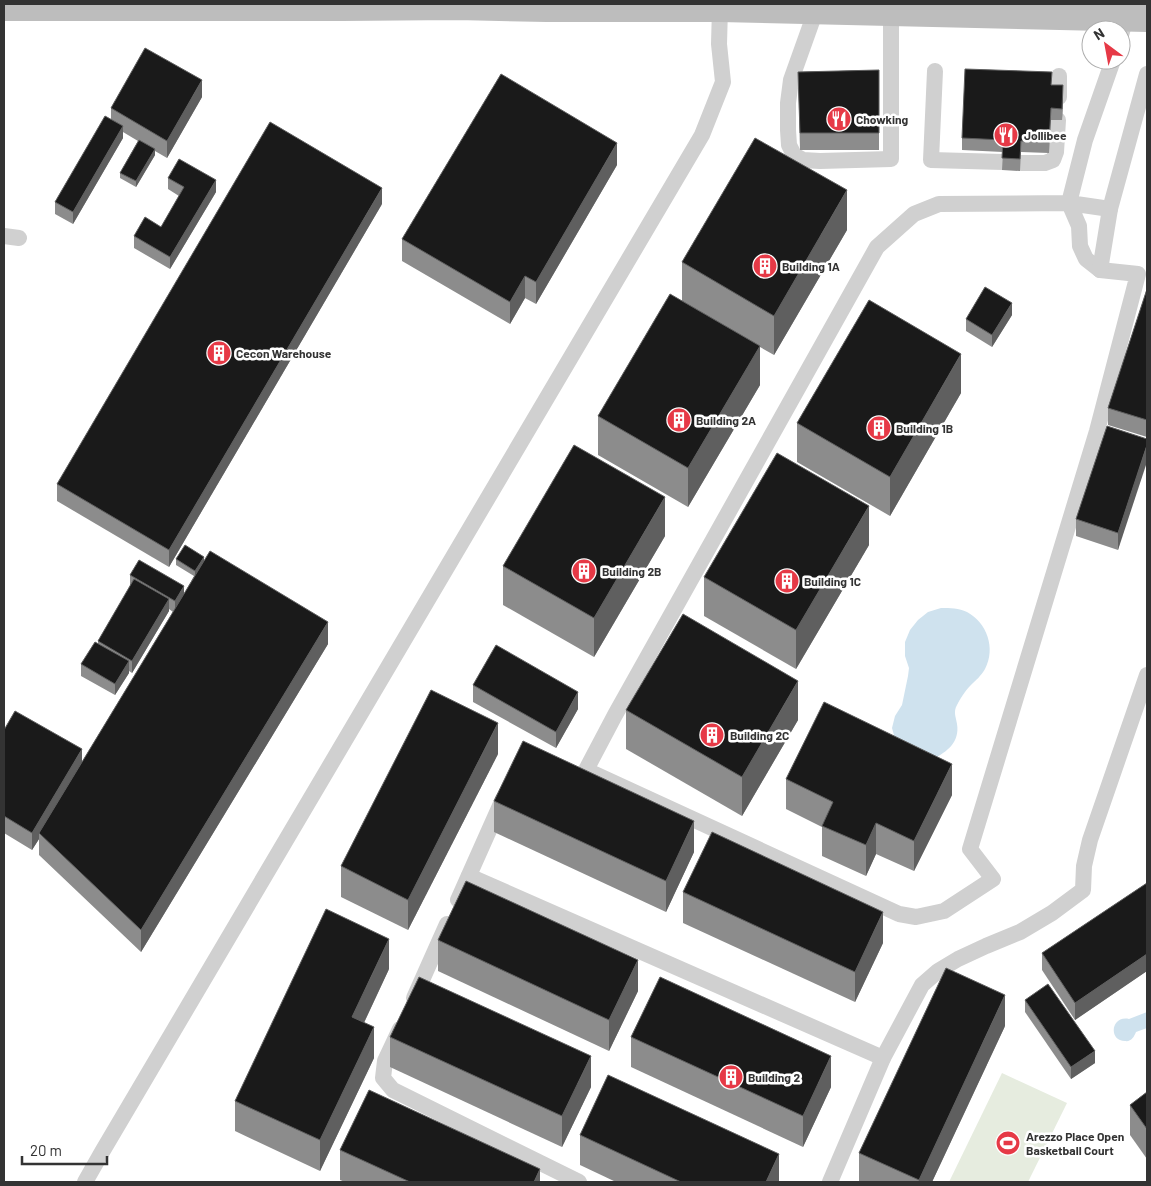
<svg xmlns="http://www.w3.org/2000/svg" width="1151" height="1186" font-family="Barlow,sans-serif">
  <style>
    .green { fill: #e6ecdf }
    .water { fill: #cfe2ee }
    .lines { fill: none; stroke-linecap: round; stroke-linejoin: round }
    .lane { stroke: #d0d0d0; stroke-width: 16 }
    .secondary { stroke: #bdbdbd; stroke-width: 28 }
    .wall { fill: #8c8c8c }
    .shaded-wall { fill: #5f5f5f }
    .building { fill: #1a1a1a; stroke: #5f5f5f }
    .labels { text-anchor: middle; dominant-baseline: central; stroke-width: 5; stroke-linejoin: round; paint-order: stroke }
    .poi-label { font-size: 12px; font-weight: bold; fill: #333; stroke: #fff; text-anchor: start }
  </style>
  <rect width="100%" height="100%" fill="#fff"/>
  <!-- green -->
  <polygon class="green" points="1002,1073 1067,1103 1028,1182 949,1182"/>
  <!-- water -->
  <g class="water">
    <path d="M941 608C950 608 959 608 967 612 987 623 996 648 985 669 981 676 976 680 970 686 965 691 960 699 957 705 953 712 956 717 957 724 960 742 947 752 933 759L895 739 892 728 895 716 902 705 908 676 909 668 905 656V642L910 630 918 620 928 612Z"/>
    <path d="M1147 1012V1028L1136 1032C1134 1037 1131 1042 1125 1041 1108 1041 1111 1015 1129 1019Z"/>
  </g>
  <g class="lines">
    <!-- lane -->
    <g class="lane">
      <polyline points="816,10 791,80 788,103 788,130 789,145 794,155 803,160 820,161 891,159 891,12"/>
      <polyline points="1121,35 1126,18"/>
      <polyline points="935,71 931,160 1003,162"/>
      <polyline points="1059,97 1059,76"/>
      <polyline points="1021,163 1045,163 1053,160 1056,152 1058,120"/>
      <polyline points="1110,209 1069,203 939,204 914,214 877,247 615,715 586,770 899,914 916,917 944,911 993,879 970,849 1097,431 1138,274 1100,270 1086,259 1080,246 1079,226 1069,203 1085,140 1113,60"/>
      <polyline points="4,236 19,238"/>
      <polyline points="1100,270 1110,209 1147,74"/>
      <polyline points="469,876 883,1058"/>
      <polyline points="458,900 503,799"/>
      <polyline points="414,998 447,924"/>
      <polyline points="400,1029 385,1061 383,1078 393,1090 579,1182"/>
      <polyline points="85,1182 102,1152 702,135 723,82 719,44 720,8"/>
      <polyline points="830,1182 883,1058 922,985 938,971 958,959 986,946 1020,932 1052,913 1083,890 1084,866 1090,840 1147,675"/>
    </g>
    <!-- secondary -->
    <polyline class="secondary" points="4,7 342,7 457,6 547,8 720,8 1147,18"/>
  </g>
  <!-- wall -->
  <g class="wall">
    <polygon points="879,70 879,150 800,150 798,72"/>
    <polygon points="1052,85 1063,97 1062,120 1051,120 1049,153 1021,152 1020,171 1002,170 1003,152 962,150 962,138"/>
    <polygon points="202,97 167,158 155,151 155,155 136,187 120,178 120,173 138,141 123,132 123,138 73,224 55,214 55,202 111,119 111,108"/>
    <polygon points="617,165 536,304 525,298 510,324 402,261 402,239"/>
    <polygon points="168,178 216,192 170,269 134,248 134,236 161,227 179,196 168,189"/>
    <polygon points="382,204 169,567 57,501 57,484"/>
    <polygon points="847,230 774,355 760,347 760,385 688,507 598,455 598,416 682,301 682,262"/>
    <polygon points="1147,289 1147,437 1108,425 1108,408"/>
    <polygon points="1012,315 992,347 966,331 966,319"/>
    <polygon points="961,393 890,516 797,462 797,423"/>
    <polygon points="1147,439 1118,550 1076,536 1076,519"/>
    <polygon points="665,536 594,657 503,605 503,566"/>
    <polygon points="869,545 796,669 704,616 704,577"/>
    <polygon points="176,559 204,561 328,644 141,952 39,855 39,839 32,850 4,833 4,730 82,762 173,612 169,609 169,611 132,673 129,671 129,673 115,695 81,676 81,664 98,643 98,641 130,587 130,575 184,594 194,576 176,565"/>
    <polygon points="473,685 578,709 556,748 473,702"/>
    <polygon points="626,710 798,720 742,816 626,749"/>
    <polygon points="498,754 408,930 341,897 341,866"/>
    <polygon points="786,779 952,795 914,871 876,854 866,876 822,856 822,827 786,809"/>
    <polygon points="494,801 694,852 666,912 494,832"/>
    <polygon points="1147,883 1147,971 1075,1020 1042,970 1042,953"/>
    <polygon points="683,892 883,943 855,1002 683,923"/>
    <polygon points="438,940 638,991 609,1051 438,971"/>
    <polygon points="389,969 364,1023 374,1058 320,1171 235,1131 235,1101"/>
    <polygon points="1025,1000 1095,1063 1071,1079 1025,1012"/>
    <polygon points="1005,1026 932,1182 859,1182 859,1153"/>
    <polygon points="390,1037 591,1087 562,1147 390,1067"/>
    <polygon points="631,1037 831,1087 803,1147 631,1067"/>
    <polygon points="1147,1092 1147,1159 1130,1135 1130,1105"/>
    <polygon points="580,1135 779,1182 616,1182 580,1165"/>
    <polygon points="340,1150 540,1182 345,1182 340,1180"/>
  </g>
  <!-- shaded-wall -->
  <g class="shaded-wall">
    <polygon points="202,80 202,97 167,158 167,141"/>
    <polygon points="1063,85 1063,97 1062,120 1062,109"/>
    <polygon points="123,126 123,138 73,224 73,212"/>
    <polygon points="617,143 617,165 536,304 536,282"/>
    <polygon points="155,149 155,155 136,187 136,181"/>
    <polygon points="216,180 216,192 170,269 170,257"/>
    <polygon points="382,188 382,204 169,567 169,550"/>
    <polygon points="847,190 847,230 774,355 774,316"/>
    <polygon points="525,276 525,298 510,324 510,302"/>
    <polygon points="1012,303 1012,315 992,347 992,335"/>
    <polygon points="760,346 760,385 688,507 688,468"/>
    <polygon points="961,354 961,393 890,516 890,477"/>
    <polygon points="1147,445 1147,462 1118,550 1118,533"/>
    <polygon points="665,497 665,536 594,657 594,618"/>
    <polygon points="869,506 869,545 796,669 796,630"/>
    <polygon points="204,557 204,563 195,577 195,571"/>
    <polygon points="184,586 184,598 175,613 175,601"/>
    <polygon points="169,599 169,611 132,673 132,661"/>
    <polygon points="328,622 328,644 141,952 141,930"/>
    <polygon points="129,661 129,673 115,695 115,684"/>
    <polygon points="798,681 798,720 742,816 742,777"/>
    <polygon points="578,692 578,709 556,748 556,732"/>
    <polygon points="498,723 498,754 408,930 408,900"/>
    <polygon points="82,749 82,766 39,833 39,839 32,850 32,833"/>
    <polygon points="952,764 952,795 914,871 914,841"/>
    <polygon points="694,821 694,852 666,912 666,881"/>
    <polygon points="876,823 876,854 866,876 866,845"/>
    <polygon points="883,912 883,943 855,1002 855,972"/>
    <polygon points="389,939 389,969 352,1048 352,1017"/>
    <polygon points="1147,954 1147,971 1075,1020 1075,1003"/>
    <polygon points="638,960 638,991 609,1051 609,1020"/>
    <polygon points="1005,995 1005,1026 932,1182 919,1182 919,1180"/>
    <polygon points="374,1027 374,1058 320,1171 320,1140"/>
    <polygon points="1095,1051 1095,1063 1071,1079 1071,1067"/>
    <polygon points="591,1056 591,1087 562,1147 562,1116"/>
    <polygon points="831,1056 831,1087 803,1147 803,1116"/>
    <polygon points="779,1154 779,1182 766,1182"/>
    <polygon points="540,1169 540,1182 534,1182"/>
  </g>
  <!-- building -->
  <g class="building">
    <polygon points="145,48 202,80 167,141 111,108"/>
    <polygon points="965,69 1052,72 1051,85 1063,85 1062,109 1051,108 1049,142 1021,141 1020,159 1002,158 1003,140 962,138"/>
    <polygon points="879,70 879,133 800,133 798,72"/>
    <polygon points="501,74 617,143 536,282 525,276 510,302 402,239"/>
    <polygon points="105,116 123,126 73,212 55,202"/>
    <polygon points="270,122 382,188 169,550 57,484"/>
    <polygon points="755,138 847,190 774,316 682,262"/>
    <polygon points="139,140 155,149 136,181 120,173"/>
    <polygon points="179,159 216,180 170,257 134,236 145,217 161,227 184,187 168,178"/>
    <polygon points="985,287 1012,303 992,335 966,319"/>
    <polygon points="1147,289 1147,420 1108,408"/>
    <polygon points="670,294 760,346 688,468 598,416"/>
    <polygon points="869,300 961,354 890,477 797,423"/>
    <polygon points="1107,426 1147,439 1147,445 1118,533 1076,519"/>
    <polygon points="574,445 665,497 594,618 503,566"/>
    <polygon points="777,453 869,506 796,630 704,577"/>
    <polygon points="185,545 204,557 195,571 176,559"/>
    <polygon points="210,551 328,622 141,930 39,833"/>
    <polygon points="139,560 184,586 175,601 130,575"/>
    <polygon points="134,579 169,599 132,661 98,641"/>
    <polygon points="683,614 798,681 742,777 626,710"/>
    <polygon points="95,642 129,661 115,684 81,664"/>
    <polygon points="496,645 578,692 556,732 473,685"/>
    <polygon points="431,690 498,723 408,900 341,866"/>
    <polygon points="824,702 952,764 914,841 876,823 866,845 822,826 833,802 786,779"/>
    <polygon points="15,711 82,749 32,833 4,816 4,730"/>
    <polygon points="523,741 694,821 666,881 494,801"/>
    <polygon points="712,832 883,912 855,972 683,892"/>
    <polygon points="466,881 638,960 609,1020 438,940"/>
    <polygon points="1147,883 1147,954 1075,1003 1042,953"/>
    <polygon points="326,909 389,939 352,1017 374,1027 320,1140 235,1101"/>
    <polygon points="946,968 1005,995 919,1180 859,1153"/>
    <polygon points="419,977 591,1056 562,1116 390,1037"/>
    <polygon points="660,977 831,1056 803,1116 631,1037"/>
    <polygon points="1048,984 1095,1051 1071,1067 1025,1000"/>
    <polygon points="608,1075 779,1154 766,1182 681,1182 580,1135"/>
    <polygon points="369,1090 540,1169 534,1182 410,1182 340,1150"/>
    <polygon points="1147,1092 1147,1129 1130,1105"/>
  </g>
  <!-- icons -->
  <defs>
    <symbol id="restaurant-disc" viewBox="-11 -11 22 22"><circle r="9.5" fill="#e63946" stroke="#fff"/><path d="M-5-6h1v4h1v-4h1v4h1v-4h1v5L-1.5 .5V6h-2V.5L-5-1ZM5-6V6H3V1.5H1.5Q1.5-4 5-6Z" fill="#fff"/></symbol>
    <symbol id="building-disc" viewBox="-11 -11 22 22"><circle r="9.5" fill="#e63946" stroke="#fff"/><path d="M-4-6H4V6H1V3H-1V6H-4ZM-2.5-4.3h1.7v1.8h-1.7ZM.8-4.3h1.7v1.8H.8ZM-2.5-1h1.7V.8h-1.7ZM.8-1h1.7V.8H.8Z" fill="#fff"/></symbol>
    <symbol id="stadium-disc" viewBox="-11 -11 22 22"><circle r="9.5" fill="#e63946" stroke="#fff"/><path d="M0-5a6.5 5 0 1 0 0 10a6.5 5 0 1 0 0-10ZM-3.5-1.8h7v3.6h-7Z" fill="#fff"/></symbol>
  </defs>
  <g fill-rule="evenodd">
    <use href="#restaurant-disc" x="825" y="105" width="28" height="28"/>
    <use href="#restaurant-disc" x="992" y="121" width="28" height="28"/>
    <use href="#building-disc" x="751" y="252" width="28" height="28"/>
    <use href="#building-disc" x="205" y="339" width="28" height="28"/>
    <use href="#building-disc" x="665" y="406" width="28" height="28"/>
    <use href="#building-disc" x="865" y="414" width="28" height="28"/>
    <use href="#building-disc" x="570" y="557" width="28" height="28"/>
    <use href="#building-disc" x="773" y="567" width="28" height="28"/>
    <use href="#building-disc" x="698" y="721" width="28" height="28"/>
    <use href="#building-disc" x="717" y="1063" width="28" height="28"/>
    <use href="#stadium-disc" x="994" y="1129" width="28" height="28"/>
  </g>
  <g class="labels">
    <!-- poi labels -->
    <g class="poi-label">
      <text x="856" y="119">Chowking</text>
      <text x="1024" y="135">Jollibee</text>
      <text x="782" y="266">Building 1A</text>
      <text x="236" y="353">Cecon Warehouse</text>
      <text x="696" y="420">Building 2A</text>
      <text x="896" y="428">Building 1B</text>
      <text x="602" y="571">Building 2B</text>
      <text x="804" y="581">Building 1C</text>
      <text x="730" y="735">Building 2C</text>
      <text x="748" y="1077">Building 2</text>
      <text x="1026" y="1136">Arezzo Place Open<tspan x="1026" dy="14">Basketball Court</tspan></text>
    </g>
  </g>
  <!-- border -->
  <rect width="1151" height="1186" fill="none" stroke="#333333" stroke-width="10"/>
  <!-- north arrow -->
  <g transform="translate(1106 45) rotate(328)"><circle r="24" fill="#ffffff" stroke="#adadad"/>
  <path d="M0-4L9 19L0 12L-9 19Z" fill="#e63946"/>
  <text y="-8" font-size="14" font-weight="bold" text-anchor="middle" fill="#333333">N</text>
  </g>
  <!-- scale -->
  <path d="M22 1156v8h85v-8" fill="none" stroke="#333333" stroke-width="2.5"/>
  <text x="30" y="1156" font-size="15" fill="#333333" stroke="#ffffff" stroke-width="4" paint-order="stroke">20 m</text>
</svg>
